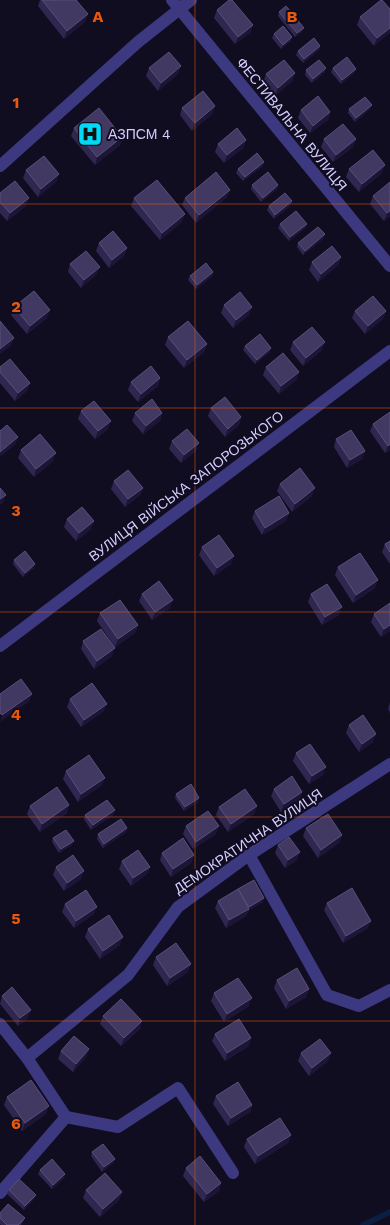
<svg xmlns="http://www.w3.org/2000/svg" width="390" height="1225" font-family="'Work Sans',sans-serif">
  <style>
    .lines { fill: none; stroke-linecap: round; stroke-linejoin: round }
    .stream { stroke: #0c1f42; stroke-width: 5.5 }
    .minor { stroke: #3d3980; stroke-width: 12 }
    .wall { fill: #2f274f }
    .shaded-wall { fill: #1c1535 }
    .building { fill: #413962; stroke: #58507b }
    .grid { fill: none; stroke: #e8590c; stroke-width: 1; stroke-opacity: 0.55 }
    .labels { text-anchor: middle; dominant-baseline: central; stroke-width: 4; stroke-linejoin: round; paint-order: stroke }
    .street-label { font-size: 14px; fill: #d5ceff; stroke: #110d21 }
    .poi-label { font-size: 14px; fill: #d5ceff; stroke: #110d21; text-anchor: start }
    .grid-label { font-size: 16px; text-anchor: middle; font-weight: bold; fill: #e8590c; stroke: #110d21; stroke-width: 4; stroke-linejoin: round; paint-order: stroke }
  </style>
  <rect width="100%" height="100%" fill="#110d21"/>
  <g class="lines">
    <!-- stream -->
    <polyline class="stream" points="363,1225 390,1212"/>
    <!-- minor -->
    <g class="minor">
      <polyline points="172,0 390,266"/>
      <polyline points="0,166 138,42 191,0"/>
      <polyline points="0,646 390,351"/>
      <polyline points="249,855 327,995 359,1006 390,990"/>
      <polyline points="0,1024 27,1058 66,1117"/>
      <polyline points="27,1058 128,975 178,907 249,855 390,764"/>
      <polyline points="66,1117 118,1127 178,1088 233,1173"/>
      <polyline points="0,1193 66,1117"/>
    </g>
  </g>
  <!-- wall -->
  <g class="wall">
    <polygon points="40,0 76,0 85,22 64,39 38,6"/>
    <polygon points="390,9 374,46 357,25 360,17"/>
    <polygon points="217,10 253,25 250,33 235,44 214,18"/>
    <polygon points="279,12 302,32 295,37 278,16"/>
    <polygon points="274,34 292,37 291,41 281,49 272,38"/>
    <polygon points="320,46 319,50 303,63 296,55 298,51"/>
    <polygon points="149,68 178,74 158,91 146,76"/>
    <polygon points="333,68 354,73 341,84 331,72"/>
    <polygon points="306,70 325,72 312,83 305,75"/>
    <polygon points="295,73 292,81 275,96 263,82 266,74"/>
    <polygon points="215,106 212,114 192,131 180,115 182,108"/>
    <polygon points="349,109 370,109 355,122 348,113"/>
    <polygon points="301,110 330,112 328,120 310,133 298,118"/>
    <polygon points="74,128 122,137 120,145 95,165 71,136"/>
    <polygon points="324,139 356,139 353,147 333,162 321,147"/>
    <polygon points="246,140 243,148 224,163 215,152 218,144"/>
    <polygon points="263,166 243,181 236,173 238,169"/>
    <polygon points="349,169 382,173 359,192 346,177"/>
    <polygon points="26,170 59,174 56,182 38,197 23,178"/>
    <polygon points="252,185 277,189 261,202 251,189"/>
    <polygon points="0,193 26,206 7,221 0,213"/>
    <polygon points="373,196 390,216 384,221 370,204"/>
    <polygon points="227,197 196,223 182,205 185,198"/>
    <polygon points="134,198 182,222 160,240 131,206"/>
    <polygon points="292,201 290,206 274,219 267,210 269,206"/>
    <polygon points="280,224 307,224 305,228 289,241 278,228"/>
    <polygon points="325,234 323,239 303,255 297,247 298,243"/>
    <polygon points="99,243 127,248 124,256 109,268 96,251"/>
    <polygon points="341,257 338,265 318,282 309,270 312,262"/>
    <polygon points="70,264 97,274 81,288 68,272"/>
    <polygon points="213,272 212,276 196,289 188,280 190,276"/>
    <polygon points="224,305 249,315 233,328 221,313"/>
    <polygon points="14,307 47,318 27,334 11,315"/>
    <polygon points="355,311 386,311 383,319 365,334 352,318"/>
    <polygon points="168,337 207,344 204,352 184,368 165,345"/>
    <polygon points="293,342 322,350 303,366 290,350"/>
    <polygon points="245,346 270,352 255,364 243,350"/>
    <polygon points="0,367 30,383 27,391 15,401 0,383"/>
    <polygon points="266,367 299,372 296,380 279,394 263,375"/>
    <polygon points="160,378 158,386 138,402 128,390 131,382"/>
    <polygon points="211,408 241,417 239,425 225,437 208,416"/>
    <polygon points="81,411 108,429 95,439 78,419"/>
    <polygon points="390,412 390,450 385,453 370,431 373,424"/>
    <polygon points="135,413 162,413 160,421 143,434 132,421"/>
    <polygon points="336,439 365,451 362,459 347,468 334,447"/>
    <polygon points="172,441 196,451 181,463 169,449"/>
    <polygon points="21,450 53,461 34,477 18,458"/>
    <polygon points="114,481 143,488 140,495 125,507 111,489"/>
    <polygon points="280,484 312,496 292,512 277,491"/>
    <polygon points="255,511 289,513 286,521 262,535 252,518"/>
    <polygon points="67,519 91,529 76,541 64,527"/>
    <polygon points="390,541 390,564 382,552 385,544"/>
    <polygon points="202,547 231,564 214,576 199,555"/>
    <polygon points="14,560 34,568 23,577 13,564"/>
    <polygon points="338,567 375,588 353,603 335,575"/>
    <polygon points="142,594 170,608 152,620 139,601"/>
    <polygon points="311,594 339,615 322,625 308,602"/>
    <polygon points="100,613 138,625 135,633 115,647 97,621"/>
    <polygon points="374,614 390,631 381,637 371,622"/>
    <polygon points="83,641 112,656 94,669 81,649"/>
    <polygon points="70,699 104,711 81,727 67,707"/>
    <polygon points="390,702 390,713 388,709"/>
    <polygon points="349,725 373,742 359,752 346,733"/>
    <polygon points="296,753 323,775 309,784 293,761"/>
    <polygon points="66,771 102,785 78,802 63,779"/>
    <polygon points="274,789 302,792 299,800 281,812 271,796"/>
    <polygon points="176,794 198,802 184,811 175,798"/>
    <polygon points="30,806 67,813 40,832 27,814"/>
    <polygon points="257,806 254,814 228,832 216,815 219,807"/>
    <polygon points="85,815 113,815 91,830 84,819"/>
    <polygon points="186,826 216,834 193,849 183,834"/>
    <polygon points="127,828 126,832 103,848 97,839 98,834"/>
    <polygon points="306,828 342,835 339,843 318,858 303,836"/>
    <polygon points="53,838 72,845 59,853 52,842"/>
    <polygon points="278,845 297,860 285,868 275,853"/>
    <polygon points="162,853 194,855 191,863 171,877 160,860"/>
    <polygon points="122,861 150,867 147,874 131,886 119,869"/>
    <polygon points="56,867 81,879 64,891 53,875"/>
    <polygon points="218,901 263,902 249,910 246,916 226,928 215,908"/>
    <polygon points="327,903 368,928 343,943 324,910"/>
    <polygon points="65,904 94,914 74,928 62,912"/>
    <polygon points="88,929 120,945 100,959 85,937"/>
    <polygon points="156,957 188,972 167,986 153,965"/>
    <polygon points="277,980 309,989 306,997 286,1009 274,988"/>
    <polygon points="214,993 249,1006 224,1022 211,1001"/>
    <polygon points="2,996 28,1018 18,1026 0,1004"/>
    <polygon points="103,1016 140,1029 121,1046 100,1024"/>
    <polygon points="215,1034 249,1046 225,1061 212,1041"/>
    <polygon points="89,1049 86,1057 73,1072 58,1059 61,1051"/>
    <polygon points="301,1053 331,1053 328,1061 309,1076 298,1061"/>
    <polygon points="216,1096 252,1105 250,1112 228,1126 213,1104"/>
    <polygon points="7,1097 46,1114 22,1131 4,1105"/>
    <polygon points="291,1135 288,1143 255,1164 244,1147 247,1139"/>
    <polygon points="92,1152 115,1159 113,1163 102,1172 91,1156"/>
    <polygon points="186,1168 221,1183 219,1191 204,1202 183,1176"/>
    <polygon points="40,1170 65,1174 64,1178 52,1189 38,1174"/>
    <polygon points="9,1190 36,1195 34,1199 24,1210 7,1194"/>
    <polygon points="86,1190 122,1192 119,1200 100,1217 83,1198"/>
    <polygon points="0,1213 25,1218 23,1222 21,1225 1,1225 0,1224"/>
  </g>
  <!-- shaded-wall -->
  <g class="shaded-wall">
    <polygon points="88,14 85,22 64,39 67,31"/>
    <polygon points="253,25 250,33 235,44 238,37"/>
    <polygon points="304,28 302,32 295,37 297,33"/>
    <polygon points="390,28 390,33 374,46 377,38"/>
    <polygon points="292,37 291,41 281,49 283,45"/>
    <polygon points="320,46 319,50 303,63 304,59"/>
    <polygon points="181,66 178,74 158,91 161,83"/>
    <polygon points="326,68 325,72 312,83 313,79"/>
    <polygon points="356,69 354,73 341,84 342,80"/>
    <polygon points="295,73 292,81 275,96 278,88"/>
    <polygon points="372,105 370,109 355,122 356,118"/>
    <polygon points="215,106 212,114 192,131 195,123"/>
    <polygon points="330,112 328,120 310,133 313,126"/>
    <polygon points="122,137 120,145 95,165 97,157"/>
    <polygon points="356,139 353,147 333,162 336,155"/>
    <polygon points="246,140 243,148 224,163 227,155"/>
    <polygon points="264,162 263,166 243,181 245,177"/>
    <polygon points="385,165 382,173 359,192 362,184"/>
    <polygon points="59,174 56,182 38,197 41,189"/>
    <polygon points="278,185 277,189 261,202 263,198"/>
    <polygon points="230,190 227,197 196,223 199,215"/>
    <polygon points="29,198 26,206 7,221 10,213"/>
    <polygon points="292,201 290,206 274,219 275,215"/>
    <polygon points="390,211 390,216 384,221 387,213"/>
    <polygon points="185,214 182,222 160,240 162,233"/>
    <polygon points="307,224 305,228 289,241 290,237"/>
    <polygon points="325,234 323,239 303,255 305,251"/>
    <polygon points="127,248 124,256 109,268 112,260"/>
    <polygon points="341,257 338,265 318,282 321,274"/>
    <polygon points="100,267 97,274 81,288 84,280"/>
    <polygon points="213,272 212,276 196,289 197,285"/>
    <polygon points="252,307 249,315 233,328 236,320"/>
    <polygon points="50,310 47,318 27,334 30,326"/>
    <polygon points="386,311 383,319 365,334 368,326"/>
    <polygon points="14,338 11,346 0,354 0,349"/>
    <polygon points="325,342 322,350 303,366 306,358"/>
    <polygon points="207,344 204,352 184,368 187,360"/>
    <polygon points="271,348 270,352 255,364 257,360"/>
    <polygon points="299,372 296,380 279,394 281,386"/>
    <polygon points="160,378 158,386 138,402 141,394"/>
    <polygon points="30,383 27,391 15,401 18,393"/>
    <polygon points="162,413 160,421 143,434 146,426"/>
    <polygon points="241,417 239,425 225,437 228,429"/>
    <polygon points="111,421 108,429 95,439 98,431"/>
    <polygon points="18,437 15,445 0,457 0,452"/>
    <polygon points="199,443 196,451 181,463 184,455"/>
    <polygon points="390,444 390,450 385,453 388,446"/>
    <polygon points="365,451 362,459 347,468 350,460"/>
    <polygon points="56,453 53,461 34,477 36,469"/>
    <polygon points="143,488 140,495 125,507 128,499"/>
    <polygon points="315,488 312,496 292,512 295,504"/>
    <polygon points="6,495 3,503 0,505 0,499"/>
    <polygon points="289,513 286,521 262,535 265,528"/>
    <polygon points="94,521 91,529 76,541 79,533"/>
    <polygon points="234,556 231,564 214,576 217,568"/>
    <polygon points="35,564 34,568 23,577 25,573"/>
    <polygon points="378,580 375,588 353,603 356,595"/>
    <polygon points="173,600 170,608 152,620 155,612"/>
    <polygon points="342,607 339,615 322,625 325,617"/>
    <polygon points="138,625 135,633 115,647 118,639"/>
    <polygon points="390,625 390,631 381,637 384,629"/>
    <polygon points="115,648 112,656 94,669 97,661"/>
    <polygon points="32,694 29,702 0,722 2,715"/>
    <polygon points="107,704 104,711 81,727 84,720"/>
    <polygon points="376,734 373,742 359,752 362,744"/>
    <polygon points="326,767 323,775 309,784 312,776"/>
    <polygon points="105,778 102,785 78,802 81,794"/>
    <polygon points="302,792 299,800 281,812 284,804"/>
    <polygon points="199,798 198,802 184,811 185,807"/>
    <polygon points="69,805 67,813 40,832 42,824"/>
    <polygon points="257,806 254,814 228,832 231,824"/>
    <polygon points="115,810 113,815 91,830 93,825"/>
    <polygon points="219,826 216,834 193,849 196,842"/>
    <polygon points="127,828 126,832 103,848 104,844"/>
    <polygon points="342,835 339,843 318,858 321,850"/>
    <polygon points="74,841 72,845 59,853 61,849"/>
    <polygon points="300,852 297,860 285,868 288,860"/>
    <polygon points="194,855 191,863 171,877 173,869"/>
    <polygon points="150,867 147,874 131,886 133,878"/>
    <polygon points="84,871 81,879 64,891 67,883"/>
    <polygon points="264,898 263,902 249,910 246,916 226,928 229,920"/>
    <polygon points="97,907 94,914 74,928 76,921"/>
    <polygon points="371,921 368,928 343,943 346,936"/>
    <polygon points="123,937 120,945 100,959 103,951"/>
    <polygon points="191,964 188,972 167,986 170,978"/>
    <polygon points="309,989 306,997 286,1009 289,1001"/>
    <polygon points="252,998 249,1006 224,1022 227,1014"/>
    <polygon points="31,1010 28,1018 18,1026 20,1018"/>
    <polygon points="142,1021 140,1029 121,1046 124,1038"/>
    <polygon points="251,1038 249,1046 225,1061 227,1053"/>
    <polygon points="89,1049 86,1057 73,1072 76,1064"/>
    <polygon points="331,1053 328,1061 309,1076 312,1068"/>
    <polygon points="252,1105 250,1112 228,1126 231,1118"/>
    <polygon points="49,1106 46,1114 22,1131 25,1123"/>
    <polygon points="291,1135 288,1143 255,1164 258,1156"/>
    <polygon points="115,1159 113,1163 102,1172 104,1167"/>
    <polygon points="65,1174 64,1178 52,1189 53,1185"/>
    <polygon points="221,1183 219,1191 204,1202 207,1194"/>
    <polygon points="122,1192 119,1200 100,1217 103,1209"/>
    <polygon points="36,1195 34,1199 24,1210 25,1206"/>
  </g>
  <!-- building -->
  <g class="building">
    <polygon points="42,0 76,0 88,14 67,31"/>
    <polygon points="229,0 232,0 253,25 238,37 217,10"/>
    <polygon points="381,0 382,0 390,9 390,28 377,38 360,17"/>
    <polygon points="286,6 304,28 297,33 279,12"/>
    <polygon points="283,26 292,37 283,45 274,34"/>
    <polygon points="314,38 320,46 304,59 298,51"/>
    <polygon points="169,52 181,66 161,83 149,68"/>
    <polygon points="347,57 356,69 342,80 333,68"/>
    <polygon points="284,60 295,73 278,88 266,74"/>
    <polygon points="319,60 326,68 313,79 306,70"/>
    <polygon points="203,91 215,106 195,123 182,108"/>
    <polygon points="318,96 330,112 313,126 301,110"/>
    <polygon points="365,97 372,105 356,118 349,109"/>
    <polygon points="99,108 122,137 97,157 74,128"/>
    <polygon points="343,124 356,139 336,155 324,139"/>
    <polygon points="237,128 246,140 227,155 218,144"/>
    <polygon points="373,150 385,165 362,184 349,169"/>
    <polygon points="257,153 264,162 245,177 238,169"/>
    <polygon points="44,156 59,174 41,189 26,170"/>
    <polygon points="216,172 230,190 199,215 185,198"/>
    <polygon points="268,172 278,185 263,198 252,185"/>
    <polygon points="157,180 185,214 162,233 134,198"/>
    <polygon points="15,181 29,198 10,213 0,202 0,193"/>
    <polygon points="390,182 390,211 387,213 373,196"/>
    <polygon points="285,193 292,201 275,215 269,206"/>
    <polygon points="296,211 307,224 290,237 280,224"/>
    <polygon points="318,227 325,234 305,251 298,243"/>
    <polygon points="113,231 127,248 112,260 99,243"/>
    <polygon points="332,246 341,257 321,274 312,262"/>
    <polygon points="86,251 100,267 84,280 70,264"/>
    <polygon points="206,263 213,272 197,285 190,276"/>
    <polygon points="34,291 50,310 30,326 14,307"/>
    <polygon points="240,292 252,307 236,320 224,305"/>
    <polygon points="373,296 386,311 368,326 355,311"/>
    <polygon points="0,321 14,338 0,349"/>
    <polygon points="188,321 207,344 187,360 168,337"/>
    <polygon points="312,327 325,342 306,358 293,342"/>
    <polygon points="260,334 271,348 257,360 245,346"/>
    <polygon points="283,353 299,372 281,386 266,367"/>
    <polygon points="10,359 30,383 18,393 0,372 0,367"/>
    <polygon points="151,366 160,378 141,394 131,382"/>
    <polygon points="225,397 241,417 228,429 211,408"/>
    <polygon points="152,399 162,413 146,426 135,413"/>
    <polygon points="94,401 111,421 98,431 81,411"/>
    <polygon points="390,412 390,444 388,446 373,424"/>
    <polygon points="7,425 18,437 0,452 0,431"/>
    <polygon points="187,429 199,443 184,455 172,441"/>
    <polygon points="351,430 365,451 350,460 336,439"/>
    <polygon points="40,434 56,453 36,469 21,450"/>
    <polygon points="300,468 315,488 295,504 280,484"/>
    <polygon points="128,470 143,488 128,499 114,481"/>
    <polygon points="0,488 6,495 0,499"/>
    <polygon points="279,496 289,513 265,528 255,511"/>
    <polygon points="82,507 94,521 79,533 67,519"/>
    <polygon points="219,535 234,556 217,568 202,547"/>
    <polygon points="390,541 390,552 385,544"/>
    <polygon points="25,551 35,564 25,573 14,560"/>
    <polygon points="360,553 378,580 356,595 338,567"/>
    <polygon points="159,581 173,600 155,612 142,594"/>
    <polygon points="327,584 342,607 325,617 311,594"/>
    <polygon points="120,600 138,625 118,639 100,613"/>
    <polygon points="390,603 390,625 384,629 374,614"/>
    <polygon points="101,629 115,648 97,661 83,641"/>
    <polygon points="21,679 32,694 2,715 0,713 0,694"/>
    <polygon points="92,683 107,704 84,720 70,699"/>
    <polygon points="363,715 376,734 362,744 349,725"/>
    <polygon points="310,744 326,767 312,776 296,753"/>
    <polygon points="89,755 105,778 81,794 66,771"/>
    <polygon points="292,776 302,792 284,804 274,789"/>
    <polygon points="191,784 199,798 185,807 176,794"/>
    <polygon points="57,787 69,805 42,824 30,806"/>
    <polygon points="245,789 257,806 231,824 219,807"/>
    <polygon points="107,800 115,810 93,825 85,815"/>
    <polygon points="208,811 219,826 196,842 186,826"/>
    <polygon points="328,814 342,835 321,850 306,828"/>
    <polygon points="121,819 127,828 104,844 98,834"/>
    <polygon points="66,830 74,841 61,849 53,838"/>
    <polygon points="289,837 300,852 288,860 278,845"/>
    <polygon points="183,838 194,855 173,869 162,853"/>
    <polygon points="138,850 150,867 133,878 122,861"/>
    <polygon points="73,855 84,871 67,883 56,867"/>
    <polygon points="254,880 264,898 249,907 238,889"/>
    <polygon points="352,888 371,921 346,936 327,903"/>
    <polygon points="238,889 249,909 229,920 218,901"/>
    <polygon points="86,890 97,907 76,921 65,904"/>
    <polygon points="109,915 123,937 103,951 88,929"/>
    <polygon points="176,943 191,964 170,978 156,957"/>
    <polygon points="297,968 309,989 289,1001 277,980"/>
    <polygon points="238,978 252,998 227,1014 214,993"/>
    <polygon points="12,987 31,1010 20,1018 2,996"/>
    <polygon points="121,999 142,1021 124,1038 103,1016"/>
    <polygon points="239,1019 251,1038 227,1053 215,1034"/>
    <polygon points="74,1036 89,1049 76,1064 61,1051"/>
    <polygon points="320,1039 331,1053 312,1068 301,1053"/>
    <polygon points="31,1080 49,1106 25,1123 7,1097"/>
    <polygon points="238,1082 252,1105 231,1118 216,1096"/>
    <polygon points="280,1118 291,1135 258,1156 247,1139"/>
    <polygon points="103,1144 115,1159 104,1167 92,1152"/>
    <polygon points="200,1156 221,1183 207,1194 186,1168"/>
    <polygon points="52,1159 65,1174 53,1185 40,1170"/>
    <polygon points="105,1173 122,1192 103,1209 86,1190"/>
    <polygon points="19,1179 36,1195 25,1206 9,1190"/>
    <polygon points="8,1204 25,1218 18,1225 7,1225 0,1218 0,1213"/>
  </g>
  <!-- grid -->
  <path class="grid" d="M195 0V1225M0 204H390M0 408H390M0 612H390M0 817H390M0 1021H390"/>
  <!-- icons -->
  <defs>
    <symbol id="hospital-square" viewBox="-11 -11 22 22"><rect x="-9" y="-9" width="18" height="18" rx="4" fill="#01daf7" stroke="#110d21"/><path d="M-5-5h3v3.5h4V-5h3V5h-3V1.5h-4V5h-3Z" fill="#111"/></symbol>
  </defs>
  <g fill-rule="evenodd">
    <use href="#hospital-square" x="76" y="120" width="28" height="28"/>
  </g>
  <g class="labels">
    <!-- street labels -->
    <g class="street-label">
      <text transform="translate(292 124) rotate(51)">ФЕСТИВАЛЬНА ВУЛИЦЯ</text>
      <text transform="translate(186 486) rotate(-37)">ВУЛИЦЯ ВІЙСЬКА ЗАПОРОЗЬКОГО</text>
      <text transform="translate(248 841) rotate(-34)">ДЕМОКРАТИЧНА ВУЛИЦЯ</text>
    </g>
    <!-- poi labels -->
    <g class="poi-label">
      <text x="108" y="134">АЗПСМ 4</text>
    </g>
  </g>
  <g class="grid-label">
    <text x="98" y="22">A</text>
    <text x="292" y="22">B</text>
    <text x="16" y="108">1</text>
    <text x="16" y="312">2</text>
    <text x="16" y="516">3</text>
    <text x="16" y="720">4</text>
    <text x="16" y="924">5</text>
    <text x="16" y="1129">6</text>
  </g>
</svg>
